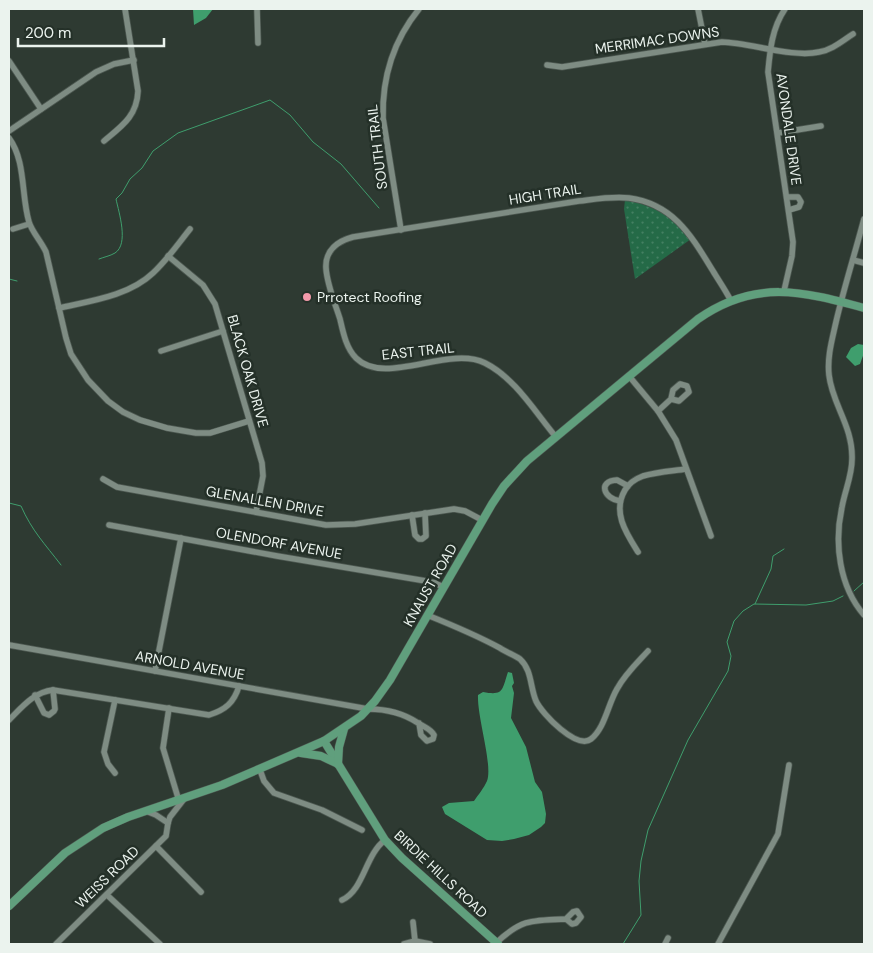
<svg xmlns="http://www.w3.org/2000/svg" width="873" height="953" font-family="'DM Sans',sans-serif">
  <style>
    .park { fill: url(#park-dots) }
    .water { fill: #3f9e6d }
    .lines { fill: none; stroke-linecap: round; stroke-linejoin: round }
    .stream { stroke: #3f9e6d; stroke-width: 1 }
    .minor-casing { stroke: #4d5851; stroke-width: 7 }
    .major-casing { stroke: #4d5851; stroke-width: 9 }
    .minor { stroke: #7e8c83; stroke-width: 5.5 }
    .major { stroke: #609f7d; stroke-width: 8 }
    .poi-dot { fill: #f39aaa; stroke: #243028; stroke-width: 2 }
    .labels { text-anchor: middle; dominant-baseline: central; stroke-width: 5; stroke-linejoin: round; paint-order: stroke }
    .street-label { font-size: 14px; fill: #ebf3ee; stroke: #243028 }
    .poi-label { font-size: 14px; fill: #ebf3ee; stroke: #243028; text-anchor: start }
  </style>
  <defs>
    <pattern id="park-dots" width="8" height="8" patternUnits="userSpaceOnUse" patternTransform="scale(1.25)"><rect width="8" height="8" fill="#246a47"/><path d="M2 2h.1M6 6h.1" fill="none" stroke="#448062" stroke-width="1.8" stroke-linecap="round"/></pattern>
  </defs>
  <rect width="100%" height="100%" fill="#2e3a32"/>
  <!-- park -->
  <polygon class="park" points="625,200 631,200 668,214 691,239 635,279 624,209"/>
  <!-- water -->
  <g class="water">
    <polygon points="193,9 213,9 206,18 194,25"/>
    <polygon points="858,344 864,345 864,353 860,364 855,366 846,357 851,348"/>
    <path d="M508 672 512 673 514 683 512 686 514 693 511 718 526 747 535 782 542 792 546 814 545 823 541 827 529 835 514 839 502 841 487 840 445 814 442 807 449 803 474 801C478 795 484 788 487 781 493 765 477 717 478 695L483 692C504 696 502 690 508 672Z"/>
  </g>
  <g class="lines">
    <!-- stream -->
    <g class="stream">
      <path d="M99 259C104 257 110 256 115 253 129 244 119 213 116 199L122 193 130 179 142 168 153 151 178 133 270 100 290 115 313 142 341 164 379 208"/>
      <polyline points="9,279 17,281"/>
      <path d="M9 503 21 506C32 531 45 544 61 565"/>
      <polyline points="854,591 864,582"/>
      <polyline points="755,604 771,569 773,556 784,549"/>
      <polyline points="623,944 641,915 639,881 641,861 648,830 688,740 728,671 731,656 727,642 734,621 743,611 754,604 806,605 833,601 843,596"/>
    </g>
    <defs>
      <g id="minor">
        <polyline points="257,9 258,43"/>
        <polyline points="698,9 705,44"/>
        <polyline points="9,61 41,109"/>
        <path d="M547 65 562 67 722 42C751 43 793 58 819 52 832 50 842 41 853 34"/>
        <polyline points="9,131 96,72 114,64 134,60"/>
        <polyline points="778,133 821,126"/>
        <path d="M9 138C26 161 21 195 29 222 32 232 41 241 46 252L66 338 71 354 88 380 108 401 123 412 140 420 167 428 196 433H210L249 421"/>
        <path d="M104 141C122 126 137 116 138 91L125 9"/>
        <polyline points="787,197 798,197 801,202 799,207 789,210"/>
        <path d="M864 219C855 253 844 288 836 322 832 340 827 357 829 375 832 404 853 426 852 459 852 476 845 490 842 507 834 543 839 586 864 615"/>
        <polyline points="13,229 29,224"/>
        <path d="M401 230 383 118C382 77 393 41 419 9"/>
        <polyline points="168,256 203,285 215,304 262,463 263,476 256,512"/>
        <polyline points="853,260 864,263"/>
        <path d="M784 291 792 256 793 242 768 72C770 50 772 28 785 9"/>
        <path d="M59 308C90 301 129 296 153 273 167 260 178 244 190 229"/>
        <polyline points="161,351 223,331"/>
        <polyline points="629,376 658,411 676,440 711,536"/>
        <polyline points="658,411 671,399 673,390 680,384 687,386 689,392 679,401 671,399"/>
        <path d="M556 437C535 412 515 378 485 363 448 345 385 387 356 358 346 348 343 332 340 319 335 303 327 285 326 268 325 250 338 241 353 237L579 201C596 199 613 196 629 198 674 204 692 237 713 271 719 281 726 291 731 301"/>
        <polyline points="103,479 117,487 326,525 355,524 454,509 465,511 482,520"/>
        <path d="M620 501C604 499 597 481 617 480L628 486"/>
        <polyline points="412,515 415,535 419,539 422,539 426,536 425,513"/>
        <polyline points="109,525 277,556 426,581 435,583 443,587"/>
        <path d="M638 552C626 533 612 512 625 490 629 483 635 479 643 476 656 472 672 471 686 469"/>
        <path d="M427 615C452 625 476 635 500 648 506 652 514 655 520 659 532 670 530 687 536 701 542 714 577 750 591 739 605 728 608 704 617 689 625 674 637 663 648 651"/>
        <path d="M9 645 368 709C387 709 403 713 418 723 424 727 431 729 434 735L433 739 427 741 421 735 419 723"/>
        <polyline points="155,671 181,538"/>
        <polyline points="35,695 44,713 49,715 54,711 55,709 53,690"/>
        <polyline points="115,700 104,752 108,764 115,773"/>
        <polyline points="169,708 163,748 179,801"/>
        <path d="M9 720C22 707 34 692 53 690L209 715C225 710 234 703 239 686"/>
        <polyline points="260,770 264,781 274,793 322,810 362,830"/>
        <polyline points="146,811 156,815 168,823"/>
        <polyline points="156,846 201,892"/>
        <polyline points="107,895 160,944"/>
        <path d="M342 900C364 890 365 855 385 840"/>
        <polyline points="413,922 415,941"/>
        <polyline points="56,944 166,836 168,823 170,817 184,799"/>
        <polyline points="404,944 415,941 430,944"/>
        <path d="M495 944C521 919 532 920 566 919L573 912 577 911 581 917 576 923 572 924 566 919"/>
        <polyline points="665,944 668,938"/>
        <polyline points="718,944 778,834 789,765"/>
      </g>
      <g id="major">
        <polyline points="324,741 385,840 402,858 498,944"/>
        <polyline points="301,753 321,756 338,764"/>
        <polyline points="338,764 339,747 344,729"/>
        <path d="M9 906 65 853 103 828 128 817 222 785 324 741 361 716 375 701 390 680 492 504 504 486 527 461 698 319C755 279 802 291 864 308"/>
      </g>
    </defs>
    <!-- minor casing -->
    <use href="#minor" class="minor-casing"/>
    <!-- major casing -->
    <use href="#major" class="major-casing"/>
    <!-- minor -->
    <use href="#minor" class="minor"/>
    <!-- major -->
    <use href="#major" class="major"/>
  </g>
  <!-- markers -->
  <circle class="poi-dot" cx="307" cy="297" r="5"/>
  <g class="labels">
    <!-- street labels -->
    <g class="street-label">
      <text transform="translate(657 40) rotate(-8)">MERRIMAC DOWNS</text>
      <text transform="translate(789 129) rotate(82)">AVONDALE DRIVE</text>
      <text transform="translate(377 147) rotate(-97)">SOUTH TRAIL</text>
      <text transform="translate(545 194) rotate(-9)">HIGH TRAIL</text>
      <text transform="translate(418 351) rotate(-6)">EAST TRAIL</text>
      <text transform="translate(248 371) rotate(74)">BLACK OAK DRIVE</text>
      <text transform="translate(265 501) rotate(10)">GLENALLEN DRIVE</text>
      <text transform="translate(279 543) rotate(10)">OLENDORF AVENUE</text>
      <text transform="translate(430 585) rotate(-60)">KNAUST ROAD</text>
      <text transform="translate(190 665) rotate(10)">ARNOLD AVENUE</text>
      <text transform="translate(441 874) rotate(43)">BIRDIE HILLS ROAD</text>
      <text transform="translate(107 877) rotate(-44)">WEISS ROAD</text>
    </g>
    <!-- poi labels -->
    <g class="poi-label">
      <text x="317" y="297">Prrotect Roofing</text>
    </g>
  </g>
  <!-- border -->
  <rect width="873" height="953" fill="none" stroke="#ebf3ee" stroke-width="20"/>
  <!-- scale -->
  <path d="M18 38v8h146v-8" fill="none" stroke="#ebf3ee" stroke-width="2.5"/>
  <text x="25" y="38" font-size="15" fill="#ebf3ee" stroke="#243028" stroke-width="4" paint-order="stroke">200 m</text>
</svg>
